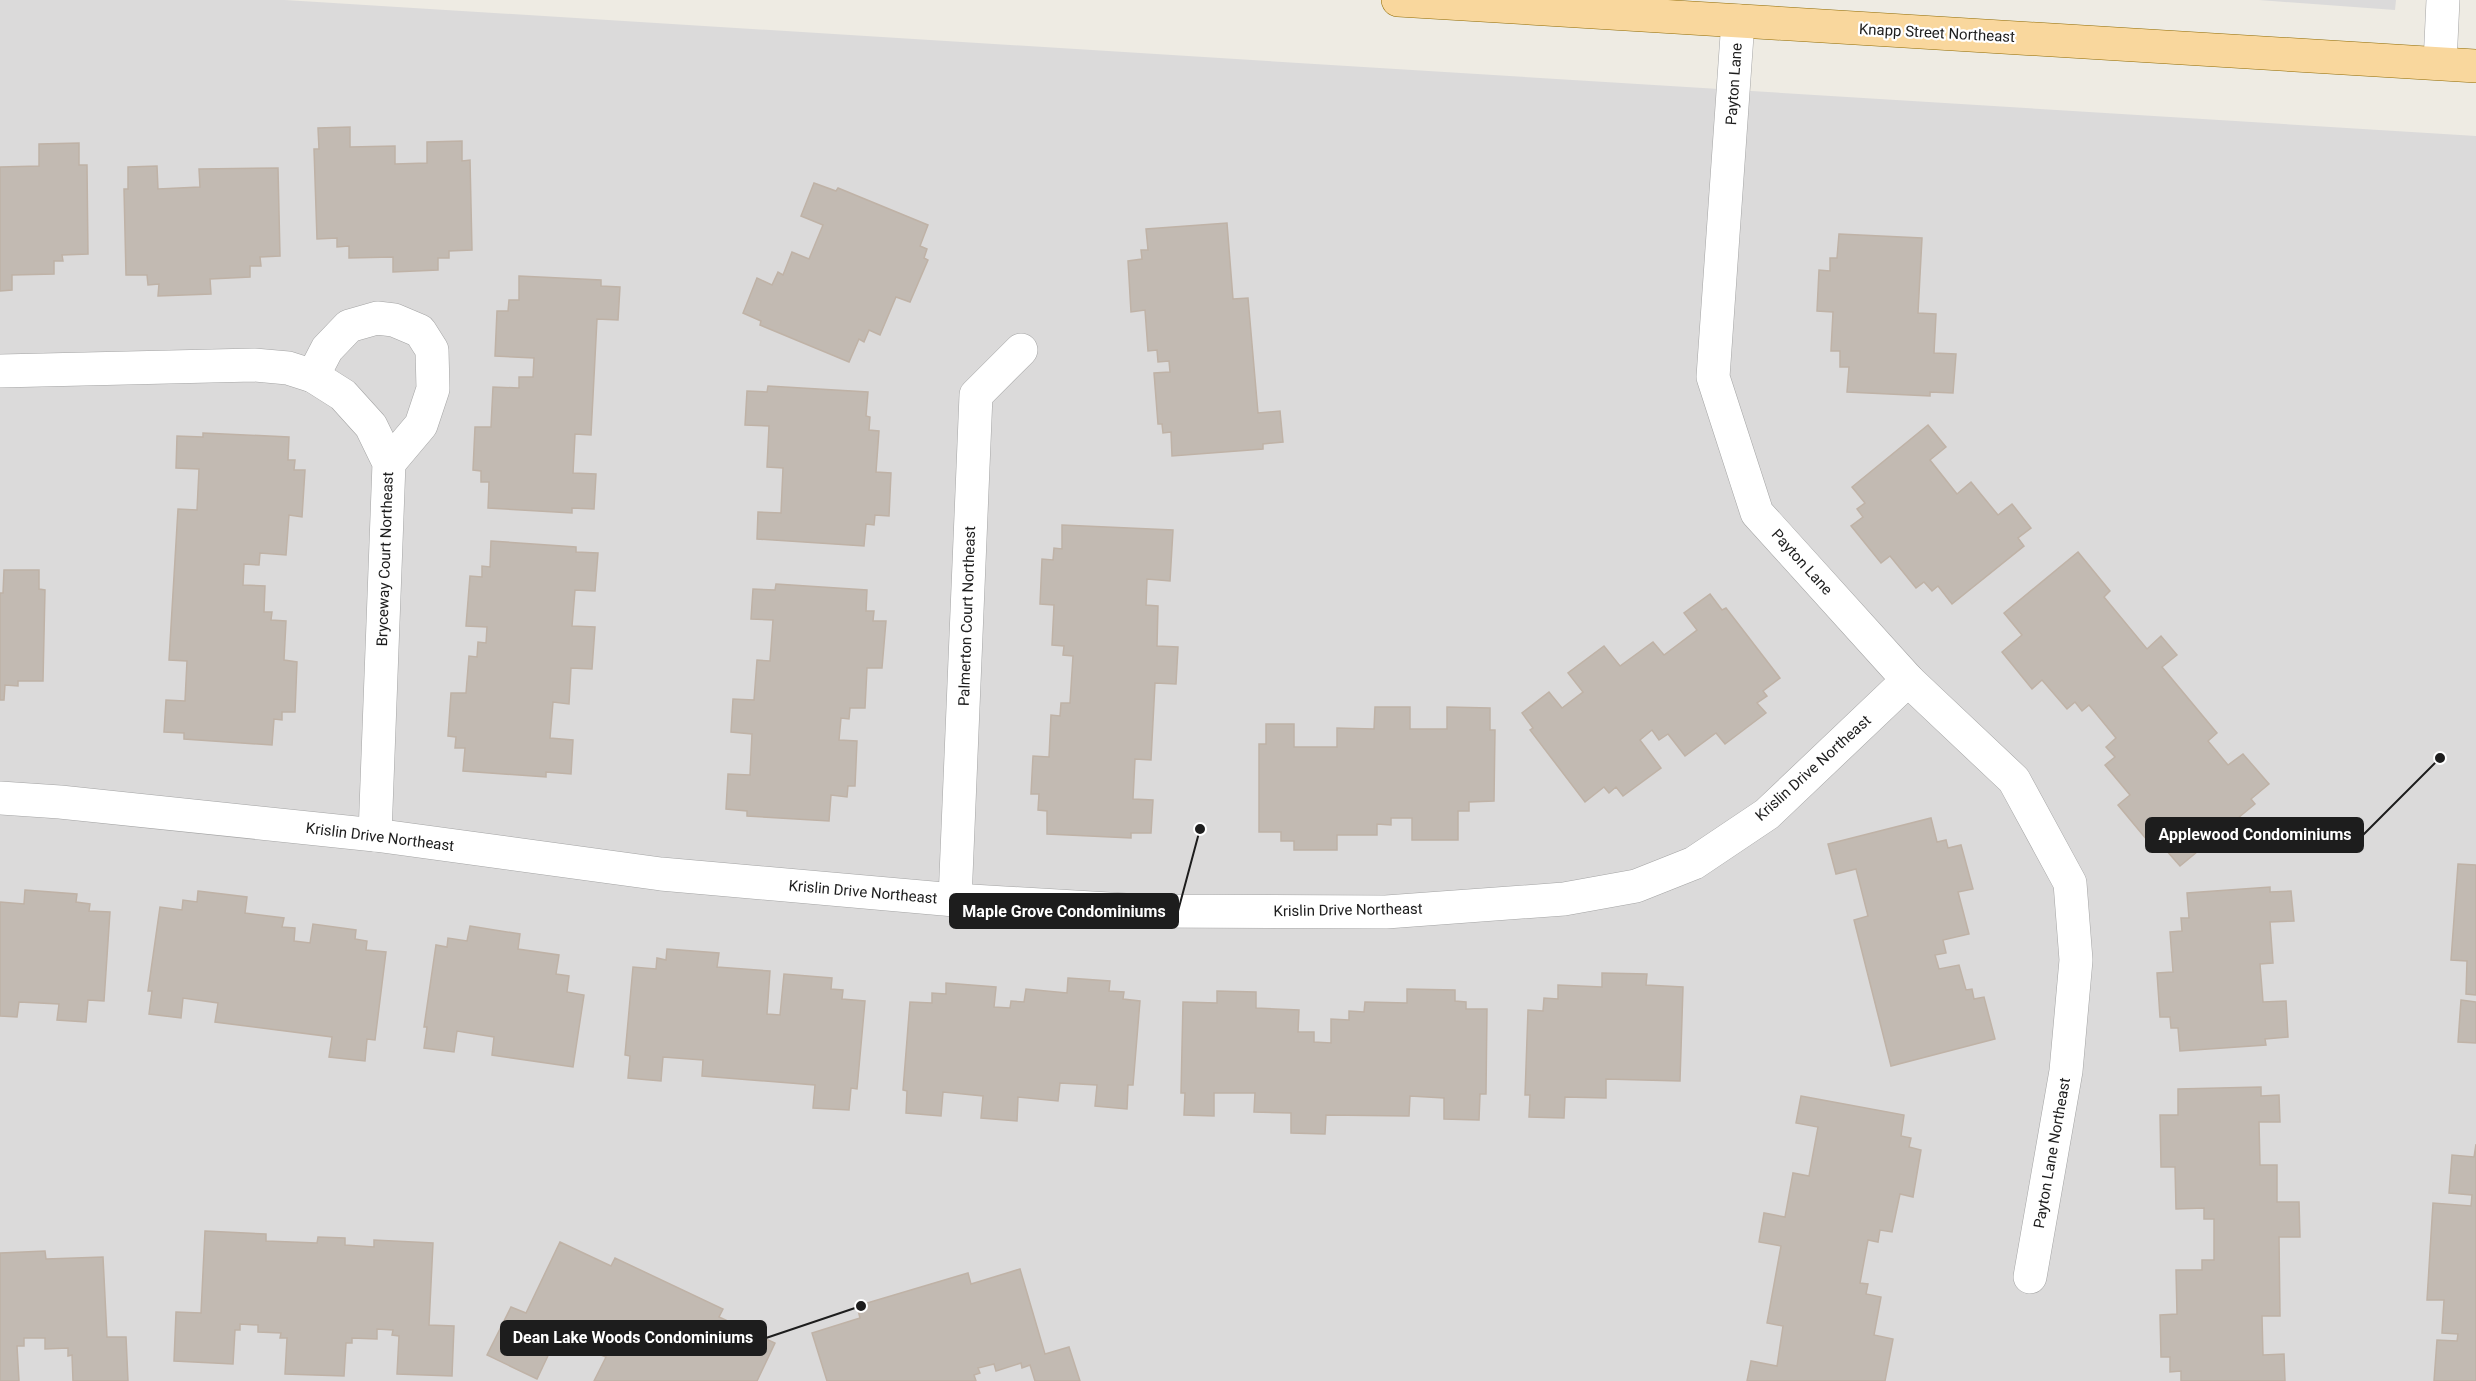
<svg xmlns="http://www.w3.org/2000/svg" width="2476" height="1381" font-family="Roboto,sans-serif">
  <style>
    .residential { fill: #dbdada }
    .building { fill: #c2bab2; stroke: #bfb2a6; stroke-width: 1.5 }
    .lines { fill: none; stroke-linecap: round; stroke-linejoin: round }
    .minor-casing { stroke: #a4a4a4; stroke-width: 34 }
    .major-casing { stroke: #916c04; stroke-width: 34 }
    .minor { stroke: #fff; stroke-width: 33 }
    .major { stroke: #f9d79d; stroke-width: 33 }
    .labels { text-anchor: middle; dominant-baseline: central; stroke-width: 4.5; stroke-linejoin: round; paint-order: stroke }
    .street-label { font-size: 15px; fill: #1d1d1d; stroke: #fff }
    .leader { fill: none; stroke: #1d1d1d; stroke-width: 2 }
    .callout-dot { fill: #1d1d1d; stroke: #fff; stroke-width: 2 }
    .callout { fill: #1d1d1d; stroke: #1d1d1d; stroke-width: 2 }
    .callout-label { font-size: 16px; text-anchor: middle; font-weight: bold; fill: #fff }
  </style>
  <rect width="100%" height="100%" fill="#eeebe3"/>
  <!-- residential -->
  <g class="residential">
    <polygon points="0,0 285,0 2476,136 2476,1381 0,1381"/>
    <polygon points="2259,0 2396,0 2395,10"/>
  </g>
  <!-- building -->
  <g class="building">
    <polygon points="350,127 350,147 395,146 395,164 427,163 427,142 462,141 462,161 470,160 472,250 449,251 449,258 438,258 438,270 393,272 393,257 349,258 349,246 337,247 337,238 317,239 314,149 319,149 318,128"/>
    <polygon points="79,143 79,165 87,165 88,254 62,255 63,261 54,261 54,274 12,275 12,290 0,291 0,167 39,166 39,144"/>
    <polygon points="157,166 158,189 200,187 199,169 278,168 280,256 260,257 261,266 250,266 250,277 210,279 211,294 158,296 159,284 148,285 147,275 126,275 124,189 128,189 128,167"/>
    <polygon points="814,183 836,191 838,188 928,225 920,246 927,249 924,258 928,260 910,302 896,297 880,335 869,330 864,342 859,339 849,362 760,325 761,321 743,313 757,278 772,285 778,272 783,275 792,252 809,259 823,225 801,216"/>
    <polygon points="1227,223 1233,299 1248,298 1258,413 1280,411 1283,442 1263,444 1263,449 1172,456 1171,432 1163,433 1162,424 1158,424 1154,373 1170,372 1169,361 1158,362 1157,350 1148,351 1145,310 1131,312 1128,261 1142,259 1141,250 1148,250 1146,229"/>
    <polygon points="1839,234 1922,238 1918,313 1936,314 1934,353 1956,354 1953,393 1930,392 1930,396 1847,392 1849,367 1840,367 1840,351 1831,351 1833,312 1817,311 1819,270 1830,271 1830,258 1837,258"/>
    <polygon points="519,276 601,280 601,286 620,287 618,320 597,319 591,435 575,434 573,473 596,474 594,509 572,508 572,513 488,508 489,482 481,482 481,471 473,470 475,427 491,427 493,387 519,388 519,377 533,377 534,358 495,356 497,311 508,311 509,300 519,300"/>
    <polygon points="768,386 868,392 866,416 870,417 869,430 879,431 876,472 891,473 889,516 875,515 874,525 866,524 864,546 757,539 758,512 781,513 783,468 767,467 769,426 745,425 747,391 767,392"/>
    <polygon points="1928,425 1946,447 1930,460 1957,494 1971,482 1998,515 2012,504 2031,528 2018,538 2024,546 1952,604 1938,586 1932,591 1924,582 1916,588 1890,556 1881,563 1851,526 1863,517 1857,509 1865,503 1852,487"/>
    <polygon points="203,433 289,437 288,460 295,460 294,470 305,470 302,517 289,515 286,555 260,553 259,565 244,564 243,585 265,586 264,612 272,612 271,620 286,621 284,660 297,662 295,712 282,712 282,720 274,719 272,745 184,739 184,733 164,732 166,700 185,701 187,661 169,660 178,509 197,510 199,469 176,468 177,436 203,437"/>
    <polygon points="1062,525 1173,530 1170,581 1147,579 1146,605 1158,606 1157,646 1178,647 1176,684 1155,683 1151,760 1135,759 1133,799 1153,800 1151,833 1131,833 1131,838 1047,834 1047,811 1038,810 1039,794 1031,794 1033,756 1049,757 1051,715 1060,716 1061,703 1070,703 1073,656 1063,655 1064,646 1052,645 1054,605 1040,604 1042,559 1053,560 1054,548 1062,549"/>
    <polygon points="491,541 576,547 576,552 598,553 595,591 575,590 572,626 595,627 592,669 571,668 569,704 553,702 550,738 573,740 571,774 546,772 546,777 463,771 465,748 455,748 456,737 448,736 451,693 466,693 469,656 477,657 478,642 486,643 487,627 466,626 470,576 482,577 482,566 490,567"/>
    <polygon points="2078,552 2110,591 2104,597 2147,649 2161,636 2177,655 2162,667 2217,733 2208,741 2228,765 2243,754 2269,784 2251,799 2255,804 2180,866 2158,841 2152,846 2118,805 2130,795 2105,765 2115,757 2106,747 2116,738 2089,705 2082,711 2075,702 2067,709 2042,680 2032,689 2002,652 2022,635 2004,613"/>
    <polygon points="4,570 39,570 39,589 45,590 43,681 18,681 18,686 5,685 4,700 0,700 0,593 3,593"/>
    <polygon points="776,584 867,590 866,611 874,611 873,621 886,621 882,668 867,668 865,708 850,708 849,719 841,718 839,740 857,741 855,786 848,786 847,797 831,795 829,821 747,816 747,811 726,809 728,774 750,775 752,734 731,732 733,699 754,700 757,660 770,661 773,620 751,619 753,589 775,590"/>
    <polygon points="1710,594 1722,610 1726,608 1780,678 1763,691 1767,696 1757,703 1766,713 1725,744 1716,733 1685,756 1668,734 1659,740 1652,730 1640,740 1661,768 1623,796 1616,787 1609,793 1604,787 1585,802 1530,730 1533,728 1522,713 1549,692 1562,708 1583,692 1568,673 1604,646 1620,666 1653,642 1664,655 1697,630 1684,613"/>
    <polygon points="1375,707 1410,707 1410,729 1447,729 1447,707 1490,708 1490,730 1495,730 1494,801 1469,802 1469,811 1458,811 1458,840 1412,840 1412,818 1391,818 1391,825 1377,824 1377,835 1337,835 1337,850 1294,850 1294,841 1281,841 1281,832 1259,832 1259,744 1266,744 1266,724 1294,724 1294,747 1337,747 1337,728 1374,729"/>
    <polygon points="1931,818 1937,842 1946,840 1948,848 1961,845 1973,889 1958,892 1969,934 1943,940 1946,953 1935,955 1939,969 1959,965 1966,990 1972,989 1974,999 1984,997 1995,1039 1891,1066 1854,920 1868,916 1856,869 1836,874 1828,844"/>
    <polygon points="2458,864 2476,865 2476,995 2466,994 2467,961 2451,960"/>
    <polygon points="2270,887 2270,892 2291,891 2294,921 2270,922 2273,963 2260,964 2263,1002 2286,1001 2288,1037 2265,1039 2266,1045 2180,1051 2178,1028 2171,1028 2170,1017 2160,1017 2157,973 2173,972 2170,932 2182,931 2181,918 2189,918 2187,893"/>
    <polygon points="25,890 77,894 76,902 90,904 89,911 110,912 104,1001 88,1000 86,1022 57,1020 59,1004 19,1002 17,1017 0,1016 0,902 24,904"/>
    <polygon points="198,891 247,897 245,913 284,918 282,927 295,928 294,941 310,943 313,924 356,930 355,939 367,941 366,950 386,952 375,1040 367,1039 365,1061 329,1057 332,1037 215,1022 218,1003 183,998 181,1018 149,1014 152,991 148,991 160,907 182,910 183,900 197,902"/>
    <polygon points="470,926 520,934 518,949 559,955 556,974 569,976 567,992 584,995 573,1067 492,1055 494,1037 457,1031 454,1052 424,1048 427,1027 424,1027 436,945 447,947 448,938 467,941"/>
    <polygon points="667,949 719,953 717,967 770,971 767,1014 780,1015 784,974 832,978 831,989 843,990 842,999 865,1001 857,1089 851,1088 849,1110 813,1108 815,1085 702,1076 703,1060 663,1057 661,1081 628,1078 630,1056 625,1055 633,967 656,969 657,958 666,960"/>
    <polygon points="1602,973 1647,974 1646,985 1683,987 1680,1081 1606,1079 1606,1098 1565,1097 1564,1118 1529,1117 1530,1095 1525,1095 1528,1010 1543,1011 1544,998 1558,999 1558,985 1602,987"/>
    <polygon points="1068,978 1110,981 1109,991 1124,992 1123,999 1140,1001 1133,1085 1128,1085 1127,1109 1095,1106 1097,1085 1060,1083 1058,1101 1018,1097 1017,1121 981,1118 983,1096 943,1092 941,1116 906,1113 907,1091 903,1090 910,1002 932,1003 932,993 946,994 946,983 996,987 994,1007 1010,1008 1011,1001 1024,1002 1026,989 1067,993"/>
    <polygon points="1407,989 1455,990 1455,1001 1466,1002 1466,1009 1487,1009 1486,1094 1480,1094 1479,1120 1444,1119 1444,1098 1410,1096 1409,1116 1326,1115 1325,1134 1291,1133 1291,1113 1254,1112 1255,1093 1214,1093 1214,1116 1184,1115 1185,1093 1181,1093 1183,1002 1217,1003 1217,991 1256,992 1256,1008 1299,1010 1298,1032 1314,1032 1314,1042 1331,1043 1331,1019 1349,1020 1349,1011 1364,1012 1365,1002 1407,1003"/>
    <polygon points="2461,1000 2476,1002 2476,1043 2458,1042"/>
    <polygon points="2261,1087 2261,1096 2279,1095 2280,1122 2259,1122 2260,1165 2277,1165 2277,1202 2299,1202 2300,1237 2279,1237 2280,1316 2262,1316 2263,1355 2284,1354 2285,1381 2181,1381 2181,1371 2170,1372 2170,1357 2161,1357 2160,1315 2177,1314 2176,1270 2202,1270 2202,1260 2214,1260 2214,1219 2204,1219 2204,1208 2176,1209 2175,1167 2161,1167 2160,1115 2178,1115 2178,1089"/>
    <polygon points="1801,1096 1904,1115 1901,1136 1911,1138 1909,1147 1921,1150 1913,1197 1900,1194 1892,1232 1880,1230 1878,1242 1868,1240 1860,1283 1868,1284 1866,1294 1881,1297 1874,1335 1893,1339 1885,1381 1747,1381 1751,1361 1777,1366 1783,1326 1767,1323 1781,1246 1759,1242 1764,1213 1785,1217 1793,1173 1809,1176 1818,1127 1796,1123"/>
    <polygon points="2476,1144 2476,1381 2434,1381 2437,1340 2457,1341 2458,1334 2442,1333 2444,1300 2427,1300 2433,1203 2471,1206 2472,1195 2449,1193 2452,1155 2474,1157"/>
    <polygon points="205,1231 266,1234 266,1241 317,1243 318,1237 345,1238 345,1245 374,1247 374,1240 433,1243 429,1325 454,1326 452,1376 397,1374 399,1336 392,1335 393,1330 377,1329 377,1339 352,1338 352,1343 346,1343 344,1376 285,1374 287,1338 280,1338 281,1333 258,1332 258,1325 240,1324 240,1330 235,1330 233,1364 174,1361 176,1312 201,1313"/>
    <polygon points="560,1242 611,1266 615,1258 723,1309 719,1317 775,1343 757,1381 594,1381 606,1357 601,1355 603,1351 586,1342 582,1350 563,1341 560,1346 554,1343 537,1379 487,1355 511,1307 526,1313"/>
    <polygon points="45,1251 46,1259 103,1257 107,1337 126,1337 128,1381 73,1381 72,1355 68,1356 68,1348 45,1349 45,1338 24,1338 24,1346 17,1346 19,1381 0,1381 0,1253"/>
    <polygon points="1020,1269 1045,1354 1069,1347 1080,1381 1035,1381 1030,1365 1022,1368 1021,1363 996,1371 994,1364 978,1368 980,1373 974,1375 976,1381 827,1381 812,1333 860,1318 857,1306 968,1273 971,1284"/>
  </g>
  <g class="lines">
    <defs>
      <g id="minor">
        <polyline points="1738,21 1713,377 1757,513 1908,680 2014,780 2070,883 2076,960 2066,1071 2030,1277"/>
        <polyline points="2440,63 2443,0"/>
        <polyline points="0,371 254,365 288,368 313,376 343,395 371,426 389,463 375,835"/>
        <polyline points="313,376 327,349 349,326 377,318 394,320 420,331 432,350 433,389 421,425 389,463"/>
        <polyline points="0,798 60,802 375,835 661,874 955,900 1143,911 1386,912 1564,899 1636,886 1694,863 1767,814 1908,680"/>
        <polyline points="955,900 976,395 1021,350"/>
      </g>
      <polyline id="major" points="1398,0 2476,66"/>
    </defs>
    <!-- minor casing -->
    <use href="#minor" class="minor-casing"/>
    <!-- major casing -->
    <use href="#major" class="major-casing"/>
    <!-- minor -->
    <use href="#minor" class="minor"/>
    <!-- major -->
    <use href="#major" class="major"/>
  </g>
  <g class="labels">
    <!-- street labels -->
    <g class="street-label">
      <text transform="translate(1937 33) rotate(3)">Knapp Street Northeast</text>
      <text transform="translate(1734 84) rotate(-86)">Payton Lane</text>
      <text transform="translate(385 559) rotate(-88)">Bryceway Court Northeast</text>
      <text transform="translate(1802 562) rotate(48)">Payton Lane</text>
      <text transform="translate(967 616) rotate(-88)">Palmerton Court Northeast</text>
      <text transform="translate(1813 768) rotate(-42)">Krislin Drive Northeast</text>
      <text transform="translate(380 837) rotate(7)">Krislin Drive Northeast</text>
      <text transform="translate(863 892) rotate(5)">Krislin Drive Northeast</text>
      <text transform="translate(1348 910) rotate(-1)">Krislin Drive Northeast</text>
      <text transform="translate(2052 1153) rotate(-80)">Payton Lane Northeast</text>
    </g>
  </g>
  <!-- callouts -->
  <path class="leader" d="M2440 758L2363 835M1200 829L1178 911M861 1306L766 1338"/>
  <g class="callout-dot">
    <circle cx="2440" cy="758" r="6"/>
    <circle cx="1200" cy="829" r="6"/>
    <circle cx="861" cy="1306" r="6"/>
  </g>
  <g class="callout">
    <rect x="2146" y="818" width="217" height="34" rx="6"/>
    <rect x="950" y="894" width="228" height="34" rx="6"/>
    <rect x="501" y="1321" width="265" height="34" rx="6"/>
  </g>
  <g class="callout-label">
    <text x="2255" y="840">Applewood Condominiums</text>
    <text x="1064" y="917">Maple Grove Condominiums</text>
    <text x="633" y="1343">Dean Lake Woods Condominiums</text>
  </g>
</svg>
